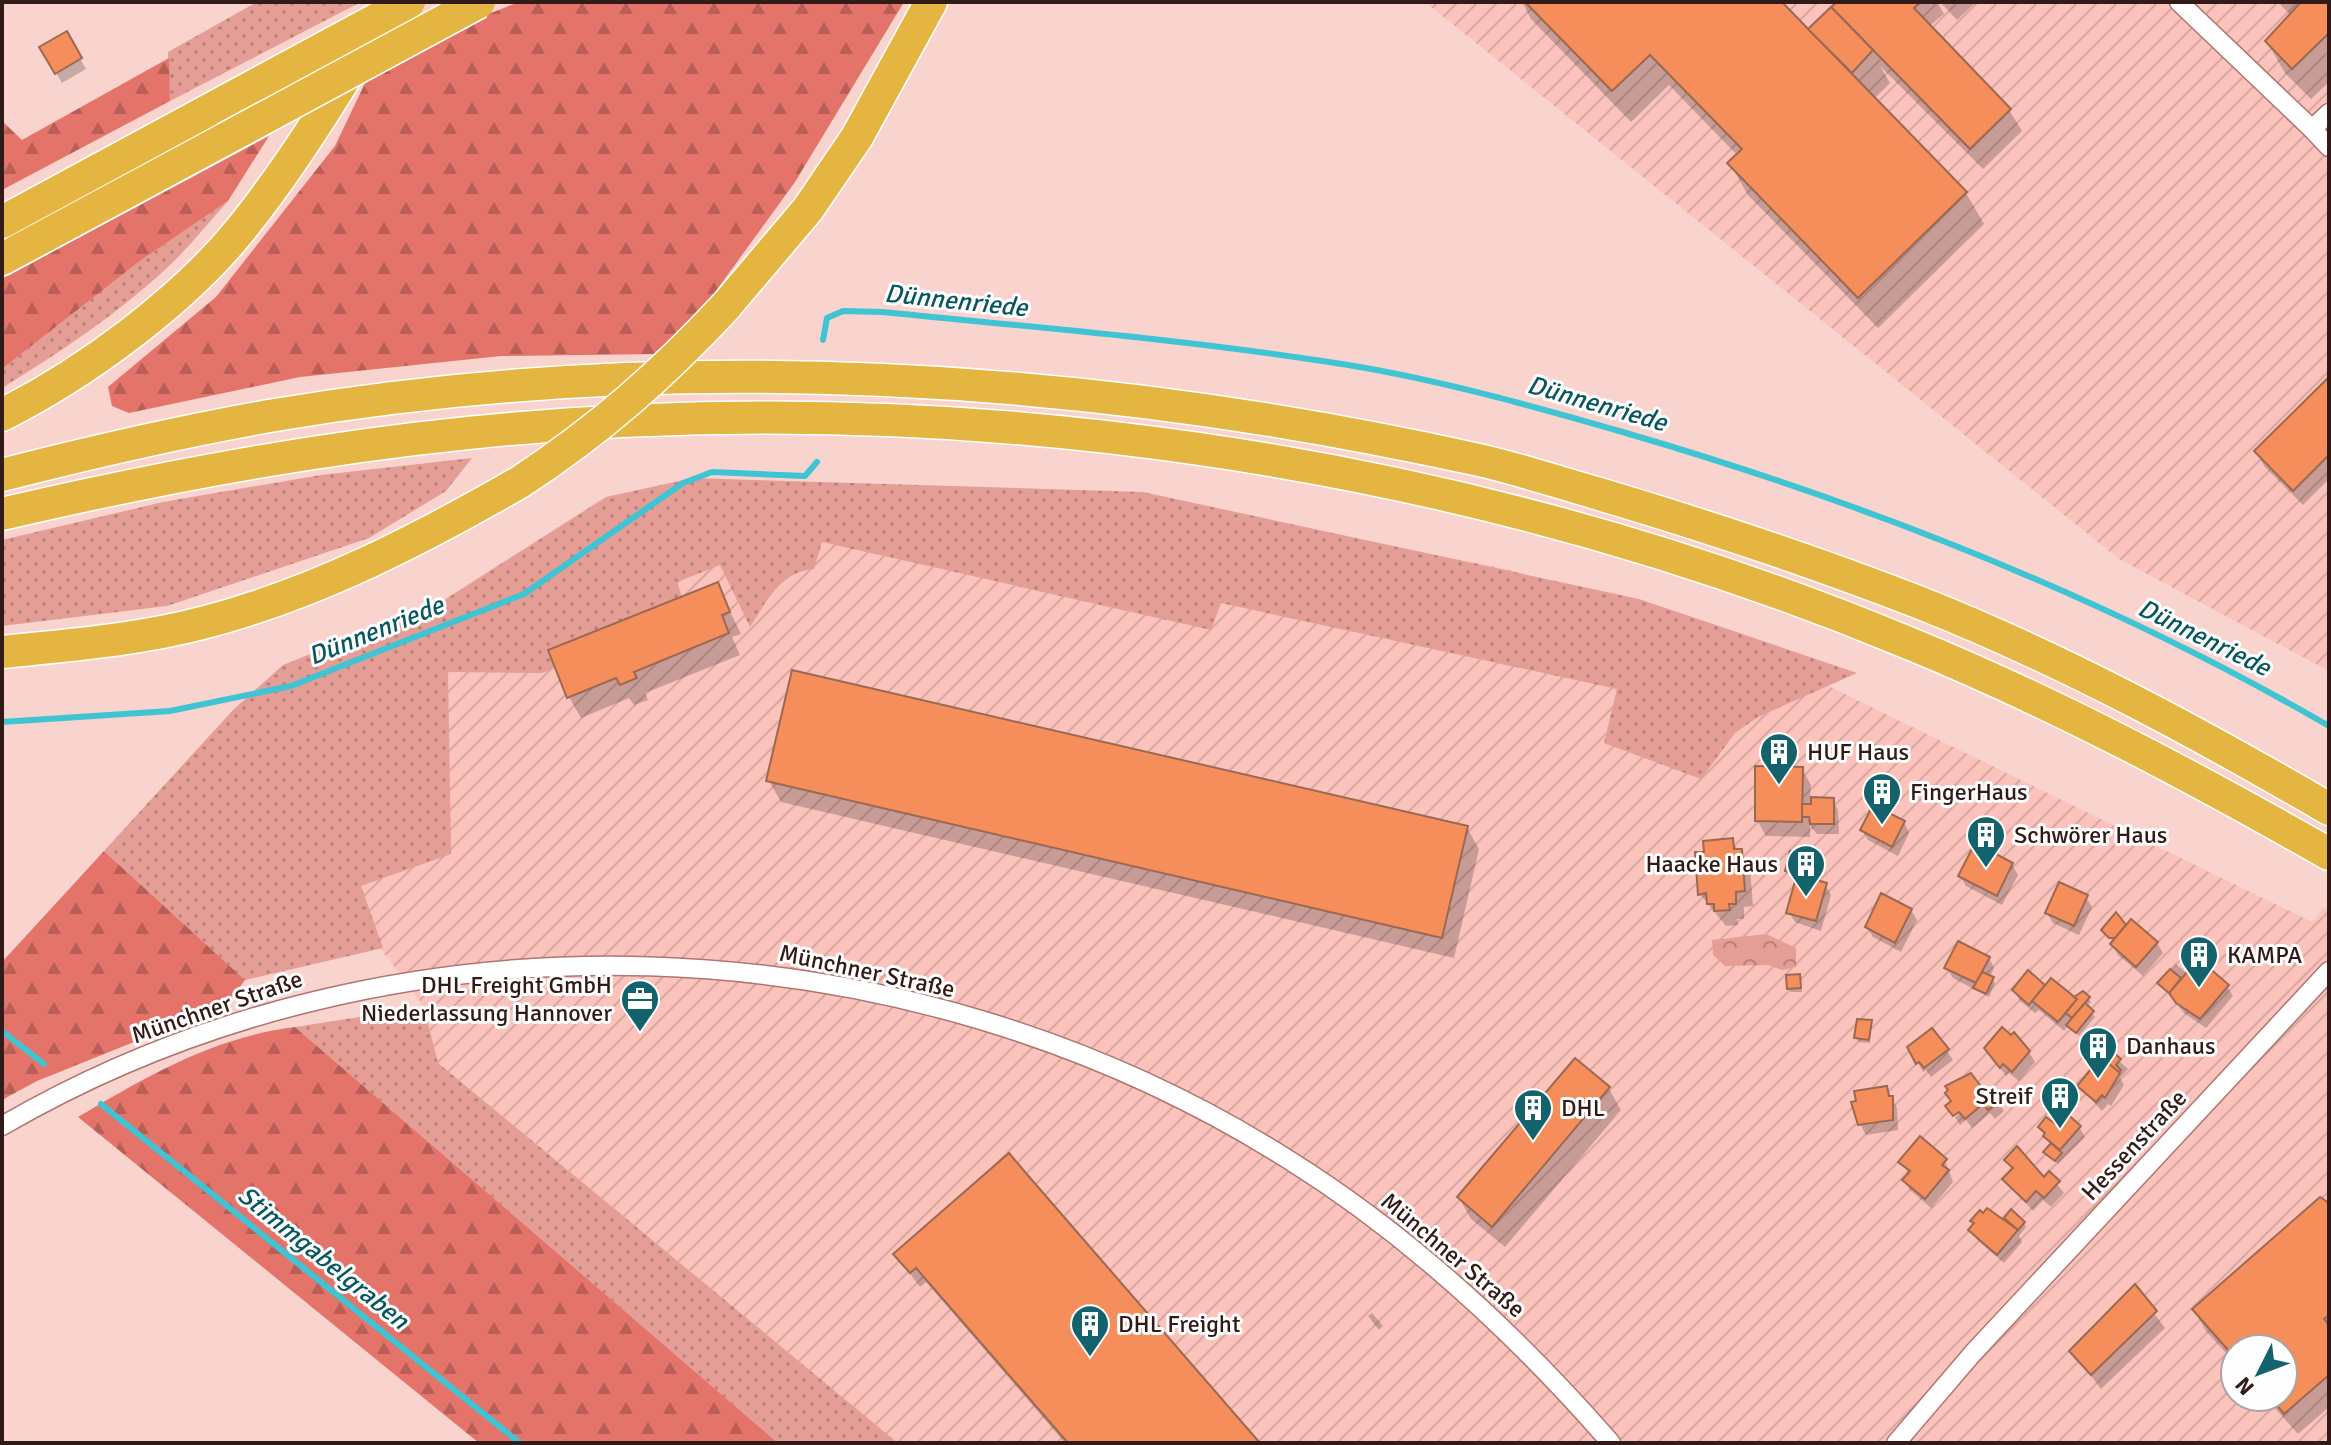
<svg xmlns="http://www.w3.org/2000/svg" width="2331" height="1445" font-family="Signika,sans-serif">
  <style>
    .industrial { fill: url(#industrial-furrows); fill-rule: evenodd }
    .grass { fill: url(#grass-dots) }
    .forest { fill: url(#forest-firs) }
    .park { fill: url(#park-crowns) }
    .shadow { fill: #0003 }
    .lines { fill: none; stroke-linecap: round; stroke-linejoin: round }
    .stream { stroke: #3ec4d3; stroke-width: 6 }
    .building { fill: #f58e5a; stroke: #9b6952; stroke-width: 2 }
    .street-casing { stroke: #af7670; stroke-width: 21 }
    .highway-casing { stroke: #fff; stroke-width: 35 }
    .street { stroke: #fff; stroke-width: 18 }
    .highway { stroke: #e4b541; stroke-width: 32 }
    .highway-bridge-casing { stroke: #fff; stroke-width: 35; stroke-linecap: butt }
    .highway-bridge { stroke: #e4b541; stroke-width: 32 }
    .labels { text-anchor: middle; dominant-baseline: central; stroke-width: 6; stroke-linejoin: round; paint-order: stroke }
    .poi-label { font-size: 24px; fill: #311a18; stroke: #fefefe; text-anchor: start }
    .street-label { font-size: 24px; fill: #311a18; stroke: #fefefe }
    .water-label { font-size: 26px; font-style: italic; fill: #08575f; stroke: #fefefe }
  </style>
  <defs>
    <pattern id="industrial-furrows" width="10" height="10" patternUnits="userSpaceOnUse" patternTransform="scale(2)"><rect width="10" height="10" fill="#fbc3bc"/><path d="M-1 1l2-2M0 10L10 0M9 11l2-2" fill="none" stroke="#d8a7a1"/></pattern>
    <pattern id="grass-dots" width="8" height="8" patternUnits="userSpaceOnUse" patternTransform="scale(2)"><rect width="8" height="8" fill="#e49e96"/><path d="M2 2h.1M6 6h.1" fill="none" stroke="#b98079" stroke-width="1.8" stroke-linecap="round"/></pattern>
    <pattern id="forest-firs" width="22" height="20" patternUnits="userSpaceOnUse" patternTransform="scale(2)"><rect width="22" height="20" fill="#e4736a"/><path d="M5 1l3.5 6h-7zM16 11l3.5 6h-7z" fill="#b95e56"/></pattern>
    <pattern id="park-crowns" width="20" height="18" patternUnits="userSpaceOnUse" patternTransform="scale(2)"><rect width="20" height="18" fill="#e49e96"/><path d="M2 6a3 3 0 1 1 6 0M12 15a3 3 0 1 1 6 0" fill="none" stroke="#b98079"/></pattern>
  </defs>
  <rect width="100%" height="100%" fill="#f9d3ce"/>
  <!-- industrial -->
  <g class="industrial">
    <polygon points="1425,2 2329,2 2329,671 2119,559"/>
    <path d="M687 485 1150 499 1507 569 1777 661 2312 922 2324 907 2329 911V1443H898L438 1063 424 1007 375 941 305 704ZM2235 1349H2283V1397H2235Z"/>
  </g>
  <!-- grass -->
  <g class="grass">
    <polygon points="257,2 361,2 170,101 168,52"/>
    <path d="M228 201C209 222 191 245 170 265 119 313 62 351 2 388V369L140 261Z"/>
    <polygon points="472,458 446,491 369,538 167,606 2,626 2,540 163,502 321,475"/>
    <path d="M693 478 1143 492 1639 599 1857 673 1758 717 1735 733 1701 779 1604 743 1617 689 1221 603 1211 630 822 542 814 569C780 572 767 601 750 627L720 565 677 582 682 597 548 650 555 668 542 673 448 672 451 854 361 886 383 948 245 980 104 851 233 710 283 665 444 600 606 497Z"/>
    <polygon points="424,1007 438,1063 898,1443 778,1443 295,1027"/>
  </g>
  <!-- forest -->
  <g class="forest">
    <polygon points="519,2 904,2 795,182 705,306 657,354 501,356 300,377 129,413 112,406 108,387 216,297 335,146 367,79 476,19"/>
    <polygon points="169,58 170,101 2,190 2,121 22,140"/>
    <polygon points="269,136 228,201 140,261 2,369 2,279"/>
    <polygon points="104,851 245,980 231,999 216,1009 37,1081 2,1100 2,962"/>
    <path d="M295 1027 778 1443H479L78 1117C147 1076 214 1037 295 1027Z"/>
  </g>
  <!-- park -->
  <polygon class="park" points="1766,934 1796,948 1796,967 1782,970 1768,965 1725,966 1713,955 1712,940"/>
  <!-- shadow -->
  <g class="shadow">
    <polygon points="1522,2 1779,2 1808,31 1840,2 1937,2 1944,14 1929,26 2009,110 2022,131 1983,169 1880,66 1890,83 1874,99 1966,193 1984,224 1878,328 1748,195 1730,164 1738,156 1669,85 1631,122 1531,19"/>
    <polygon points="1940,2 1976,2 1957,20"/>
    <polygon points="2278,2 2329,2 2329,82 2311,99 2285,73 2267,42 2292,17"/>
    <polygon points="66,34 86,69 62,83 42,48"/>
    <polygon points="2329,380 2329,479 2303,505 2265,467 2256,452"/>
    <polygon points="717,585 741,634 732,637 740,655 645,693 648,700 634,705 629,698 581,718 569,697"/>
    <polygon points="1802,769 1811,785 1810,799 1832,800 1838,810 1839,834 1817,834 1810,826 1810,837 1766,836 1757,820"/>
    <polygon points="769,781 1467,828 1479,849 1454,958 781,802"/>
    <polygon points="1904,822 1909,833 1898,856 1868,840 1862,830"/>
    <polygon points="1732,841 1750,867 1753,906 1744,907 1744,919 1737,919 1738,925 1726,926 1700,894 1706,854"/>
    <polygon points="1809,859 1812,863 1808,880 1825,885 1831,895 1821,931 1795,922 1789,912 1798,878 1789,874 1798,877"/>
    <polygon points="2012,865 2018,875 2002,905 1966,886 1960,876"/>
    <polygon points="2086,897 2092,907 2079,935 2053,923 2047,913"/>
    <polygon points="1911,910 1917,920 1901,952 1873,937 1867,927"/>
    <polygon points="2126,928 2157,943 2163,953 2143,976 2118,955 2112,945 2114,942 2105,934"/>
    <polygon points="1989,958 1994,968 1990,977 1995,983 1989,997 1953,978 1947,968"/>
    <polygon points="2176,964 2196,981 2227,986 2233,996 2206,1028 2184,1013 2160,983"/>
    <polygon points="2028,973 2045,988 2074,999 2088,998 2091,1002 2086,1007 2095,1017 2079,1036 2069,1025 2064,1031 2039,1010 2035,1013 2020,1001 2014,990"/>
    <polygon points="1799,976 1802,992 1791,992 1789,988"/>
    <polygon points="1871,1022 1870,1043 1859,1042 1856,1038"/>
    <polygon points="1932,1030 1953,1060 1931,1077 1926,1070 1923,1072 1910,1047"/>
    <polygon points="1986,1048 2029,1052 2035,1062 2019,1081 2009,1073 2006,1076"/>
    <polygon points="2109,1052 2128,1069 2120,1078 2124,1085 2111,1106 2108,1104 2102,1111 2079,1086"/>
    <polygon points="1886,1088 1897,1108 1898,1130 1866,1135 1860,1124 1858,1103"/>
    <polygon points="1609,1089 1621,1110 1505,1247 1471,1219 1459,1198"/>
    <polygon points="1990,1090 2004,1111 1995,1119 1990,1113 1972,1128 1966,1120 1960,1125 1955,1117"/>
    <polygon points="2054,1126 2079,1127 2085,1137 2058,1164 2046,1152 2051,1146 2040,1127"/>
    <polygon points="1945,1160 1953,1182 1931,1208 1910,1190 1904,1180 1909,1174 1901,1162"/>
    <polygon points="2006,1160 2044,1180 2049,1174 2064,1193 2051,1207 2043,1200 2033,1211 2005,1180 2013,1171"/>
    <polygon points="2329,1206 2329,1407 2298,1434 2265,1397 2283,1397 2283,1349 2235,1349 2235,1363 2206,1331 2194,1310"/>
    <polygon points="2006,1218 2024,1223 2026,1227 2019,1236 2022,1242 2004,1263 1977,1240 1971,1230 2012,1228"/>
    <polygon points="896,1255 1257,1443 1065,1443 926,1282 920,1287"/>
    <polygon points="2134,1287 2165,1328 2101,1389 2072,1351"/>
    <polygon points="1372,1313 1383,1326 1379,1330 1368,1316"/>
  </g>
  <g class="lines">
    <!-- stream -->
    <g class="stream">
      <path d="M823 340 827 318 843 311 882 312C1031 327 1181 339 1329 362 1430 377 1529 405 1626 433 1869 504 2110 599 2329 726"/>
      <polyline points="2,722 170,711 291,686 524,594 683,483 712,472 805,476 817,462"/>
      <polyline points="2,1031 44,1064"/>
      <polyline points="101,1104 520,1443"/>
    </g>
  </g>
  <!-- building -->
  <g class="building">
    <polygon points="1525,2 1782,2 1967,192 1858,298 1727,163 1742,149 1650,55 1612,91"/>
    <polygon points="1837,2 1921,2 1914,8 2011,109 1970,149 1831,7"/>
    <polygon points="2301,2 2329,2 2329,33 2292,69 2265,41"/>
    <polygon points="1831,7 1873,50 1852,73 1808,29"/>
    <polygon points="67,31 82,58 55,74 39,47"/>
    <polygon points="2329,377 2329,455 2293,491 2254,451"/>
    <polygon points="718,582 730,612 722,615 729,633 634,672 637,678 620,685 616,678 567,698 548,650"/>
    <polygon points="792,670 1468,826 1442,938 766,781"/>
    <polygon points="1755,766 1803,767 1802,822 1755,821"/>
    <polygon points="1811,797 1834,798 1834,824 1810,824 1809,817 1802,817 1802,804 1811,804"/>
    <polygon points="1873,805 1905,821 1892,847 1860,830"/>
    <polygon points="1733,838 1734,849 1742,849 1745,891 1736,892 1736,904 1729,904 1730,910 1714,911 1714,904 1707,904 1706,893 1698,895 1695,852 1704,852 1703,841"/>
    <polygon points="1975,843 2013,863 1997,896 1958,876"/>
    <polygon points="1790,851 1811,857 1806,877 1785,871"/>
    <polygon points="1797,874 1827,883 1816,921 1786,913"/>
    <polygon points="2059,882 2088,895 2074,926 2045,913"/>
    <polygon points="1881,893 1912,909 1895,943 1865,927"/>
    <polygon points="2116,912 2126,925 2115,938 2109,938 2101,930"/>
    <polygon points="2131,919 2158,942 2136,967 2110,944"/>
    <polygon points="1958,941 1990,957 1976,983 1944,968"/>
    <polygon points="2207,966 2229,985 2200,1019 2176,1003 2169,993 2188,971 2196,979"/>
    <polygon points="2170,969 2181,978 2169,993 2157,983"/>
    <polygon points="2028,970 2045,985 2029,1005 2012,990"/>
    <polygon points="1982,972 1994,977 1986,994 1973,988"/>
    <polygon points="1800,974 1801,988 1787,989 1786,975"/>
    <polygon points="2051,978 2077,999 2058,1022 2032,1001"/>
    <polygon points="2083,991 2090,997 2072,1018 2066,1013 2077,999 2074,997"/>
    <polygon points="2085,1003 2094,1011 2076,1033 2066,1025"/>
    <polygon points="1857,1019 1872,1020 1869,1040 1854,1038"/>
    <polygon points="2002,1027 2011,1035 2014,1032 2030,1051 2012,1072 2003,1064 2000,1068 1984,1048"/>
    <polygon points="1932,1028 1949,1049 1924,1068 1919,1062 1916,1064 1907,1047"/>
    <polygon points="2109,1049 2121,1059 2116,1065 2121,1070 2119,1073 2101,1058"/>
    <polygon points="2101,1057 2120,1073 2105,1098 2102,1095 2096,1102 2077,1086"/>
    <polygon points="1575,1058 1610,1087 1492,1227 1457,1197"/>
    <polygon points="1971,1073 1985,1092 1991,1088 2000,1100 1988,1110 1983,1104 1965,1119 1959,1112 1953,1116 1945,1106 1951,1101 1945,1093 1948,1090 1945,1086"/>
    <polygon points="1887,1086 1889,1096 1893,1096 1893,1120 1858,1125 1851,1102 1856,1101 1854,1091"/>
    <polygon points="2064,1111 2081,1126 2060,1150 2043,1136 2045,1133 2038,1127 2046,1117 2054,1123"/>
    <polygon points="1920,1136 1947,1159 1942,1165 1949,1170 1925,1199 1902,1180 1910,1171 1898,1162"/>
    <polygon points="2051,1143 2062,1153 2055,1161 2043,1152"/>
    <polygon points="2017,1146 2044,1177 2049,1171 2060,1181 2044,1198 2036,1191 2026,1202 2002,1179 2013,1168 2004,1160"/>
    <polygon points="1009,1153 1025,1172 1260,1443 1068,1443 916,1268 910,1273 893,1254"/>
    <polygon points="2320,1197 2329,1203 2329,1315 2324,1319 2329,1325 2329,1375 2284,1414 2270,1397 2283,1397 2283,1349 2235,1349 2235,1358 2192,1309"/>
    <polygon points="1987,1208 2018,1230 1997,1255 1968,1230 1974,1223 1970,1221 1980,1210 1983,1213"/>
    <polygon points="2011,1209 2025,1222 2018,1230 2004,1218"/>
    <polygon points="2135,1284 2157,1311 2091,1375 2069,1351"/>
  </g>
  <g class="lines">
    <defs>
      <g id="street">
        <polyline points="2179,2 2312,129 2329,113"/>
        <polyline points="2312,129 2329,147"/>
        <path d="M2 1126C396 897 907 918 1289 1160 1412 1237 1516 1334 1611 1443"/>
        <polyline points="1896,1443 1973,1353 2329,971"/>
      </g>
      <g id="highway">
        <polyline points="2,222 259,83"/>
        <polyline points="2,259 225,139"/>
        <polyline points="726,306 808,209 857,137 931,2"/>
        <path d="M2 415C85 373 182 302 241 229 283 177 319 121 354 63"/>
        <path d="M2 475C92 452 183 431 275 415 672 348 1087 373 1479 460 1519 469 1557 482 1596 493 1704 525 1812 561 1918 602 2060 658 2197 732 2329 809"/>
        <path d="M2 514C156 478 310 449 468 433 951 383 1457 456 1906 642 2053 702 2192 776 2329 854"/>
        <path d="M2 652C69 645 137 640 202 623 315 594 419 540 520 482"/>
      </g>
    </defs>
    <!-- street casing -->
    <use href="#street" class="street-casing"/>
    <!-- highway casing -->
    <use href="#highway" class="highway-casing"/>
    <!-- street -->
    <use href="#street" class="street"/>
    <!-- highway -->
    <use href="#highway" class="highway"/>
    <defs>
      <g id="highway-bridge">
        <polyline points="259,83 409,2"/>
        <polyline points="225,139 479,2"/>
        <path d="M520 482C599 430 661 376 726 306"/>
      </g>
    </defs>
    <!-- highway-bridge casing -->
    <use href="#highway-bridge" class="highway-bridge-casing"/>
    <!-- highway-bridge -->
    <use href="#highway-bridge" class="highway-bridge"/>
  </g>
  <!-- icons -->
  <defs>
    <symbol id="building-pin" viewBox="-11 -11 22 30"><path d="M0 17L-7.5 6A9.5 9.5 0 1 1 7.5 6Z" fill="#14626b" stroke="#fefefe"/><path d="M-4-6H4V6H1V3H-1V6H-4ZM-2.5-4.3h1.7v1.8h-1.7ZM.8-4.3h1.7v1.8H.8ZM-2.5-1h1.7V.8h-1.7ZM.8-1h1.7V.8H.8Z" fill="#fff"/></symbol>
    <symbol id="office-pin" viewBox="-11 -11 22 30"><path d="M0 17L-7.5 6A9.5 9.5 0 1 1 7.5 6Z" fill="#14626b" stroke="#fefefe"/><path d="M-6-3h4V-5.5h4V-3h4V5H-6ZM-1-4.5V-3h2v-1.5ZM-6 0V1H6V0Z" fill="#fff"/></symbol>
  </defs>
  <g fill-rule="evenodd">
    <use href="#building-pin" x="1757" y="730" width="44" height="60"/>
    <use href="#building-pin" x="1860" y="770" width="44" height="60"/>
    <use href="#building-pin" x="1964" y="813" width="44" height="60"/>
    <use href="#building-pin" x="1784" y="842" width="44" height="60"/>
    <use href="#building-pin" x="2177" y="933" width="44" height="60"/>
    <use href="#office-pin" x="618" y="977" width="44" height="60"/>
    <use href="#building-pin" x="2076" y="1024" width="44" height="60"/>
    <use href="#building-pin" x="2038" y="1074" width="44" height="60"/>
    <use href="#building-pin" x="1511" y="1086" width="44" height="60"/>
    <use href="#building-pin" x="1068" y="1302" width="44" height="60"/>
  </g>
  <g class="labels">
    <!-- poi labels -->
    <g class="poi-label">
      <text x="1807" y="752">HUF Haus</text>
      <text x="1910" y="792">FingerHaus</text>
      <text x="2014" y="835">Schwörer Haus</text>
      <text x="1778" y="864" text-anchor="end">Haacke Haus</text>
      <text x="2227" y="955">KAMPA</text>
      <text x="612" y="985" text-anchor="end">DHL Freight GmbH<tspan x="612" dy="28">Niederlassung Hannover</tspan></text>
      <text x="2126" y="1046">Danhaus</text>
      <text x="2032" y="1096" text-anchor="end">Streif</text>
      <text x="1561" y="1108">DHL</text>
      <text x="1118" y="1324">DHL Freight</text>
    </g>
    <!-- street labels -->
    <g class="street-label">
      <text transform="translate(867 971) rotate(12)">Münchner Straße</text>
      <text transform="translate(217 1007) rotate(-19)">Münchner Straße</text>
      <text transform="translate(2134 1145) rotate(-47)">Hessenstraße</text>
      <text transform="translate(1453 1255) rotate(40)">Münchner Straße</text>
    </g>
    <!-- water labels -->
    <g class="water-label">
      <text transform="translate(956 301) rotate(6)">Dünnenriede</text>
      <text transform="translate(1597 404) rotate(16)">Dünnenriede</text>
      <text transform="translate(376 631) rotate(-22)">Dünnenriede</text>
      <text transform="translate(2204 638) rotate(26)">Dünnenriede</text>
      <text transform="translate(323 1258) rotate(39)">Stimmgabelgraben</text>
    </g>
  </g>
  <!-- border -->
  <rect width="2331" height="1445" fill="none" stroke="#311a18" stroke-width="8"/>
  <!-- north arrow -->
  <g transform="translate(2259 1373) rotate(228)"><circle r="38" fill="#fefefe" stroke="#aca3a2" stroke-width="2"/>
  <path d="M0-6L14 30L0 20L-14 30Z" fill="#14626b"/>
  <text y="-12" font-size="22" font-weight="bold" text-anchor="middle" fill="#311a18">N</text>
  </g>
</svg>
